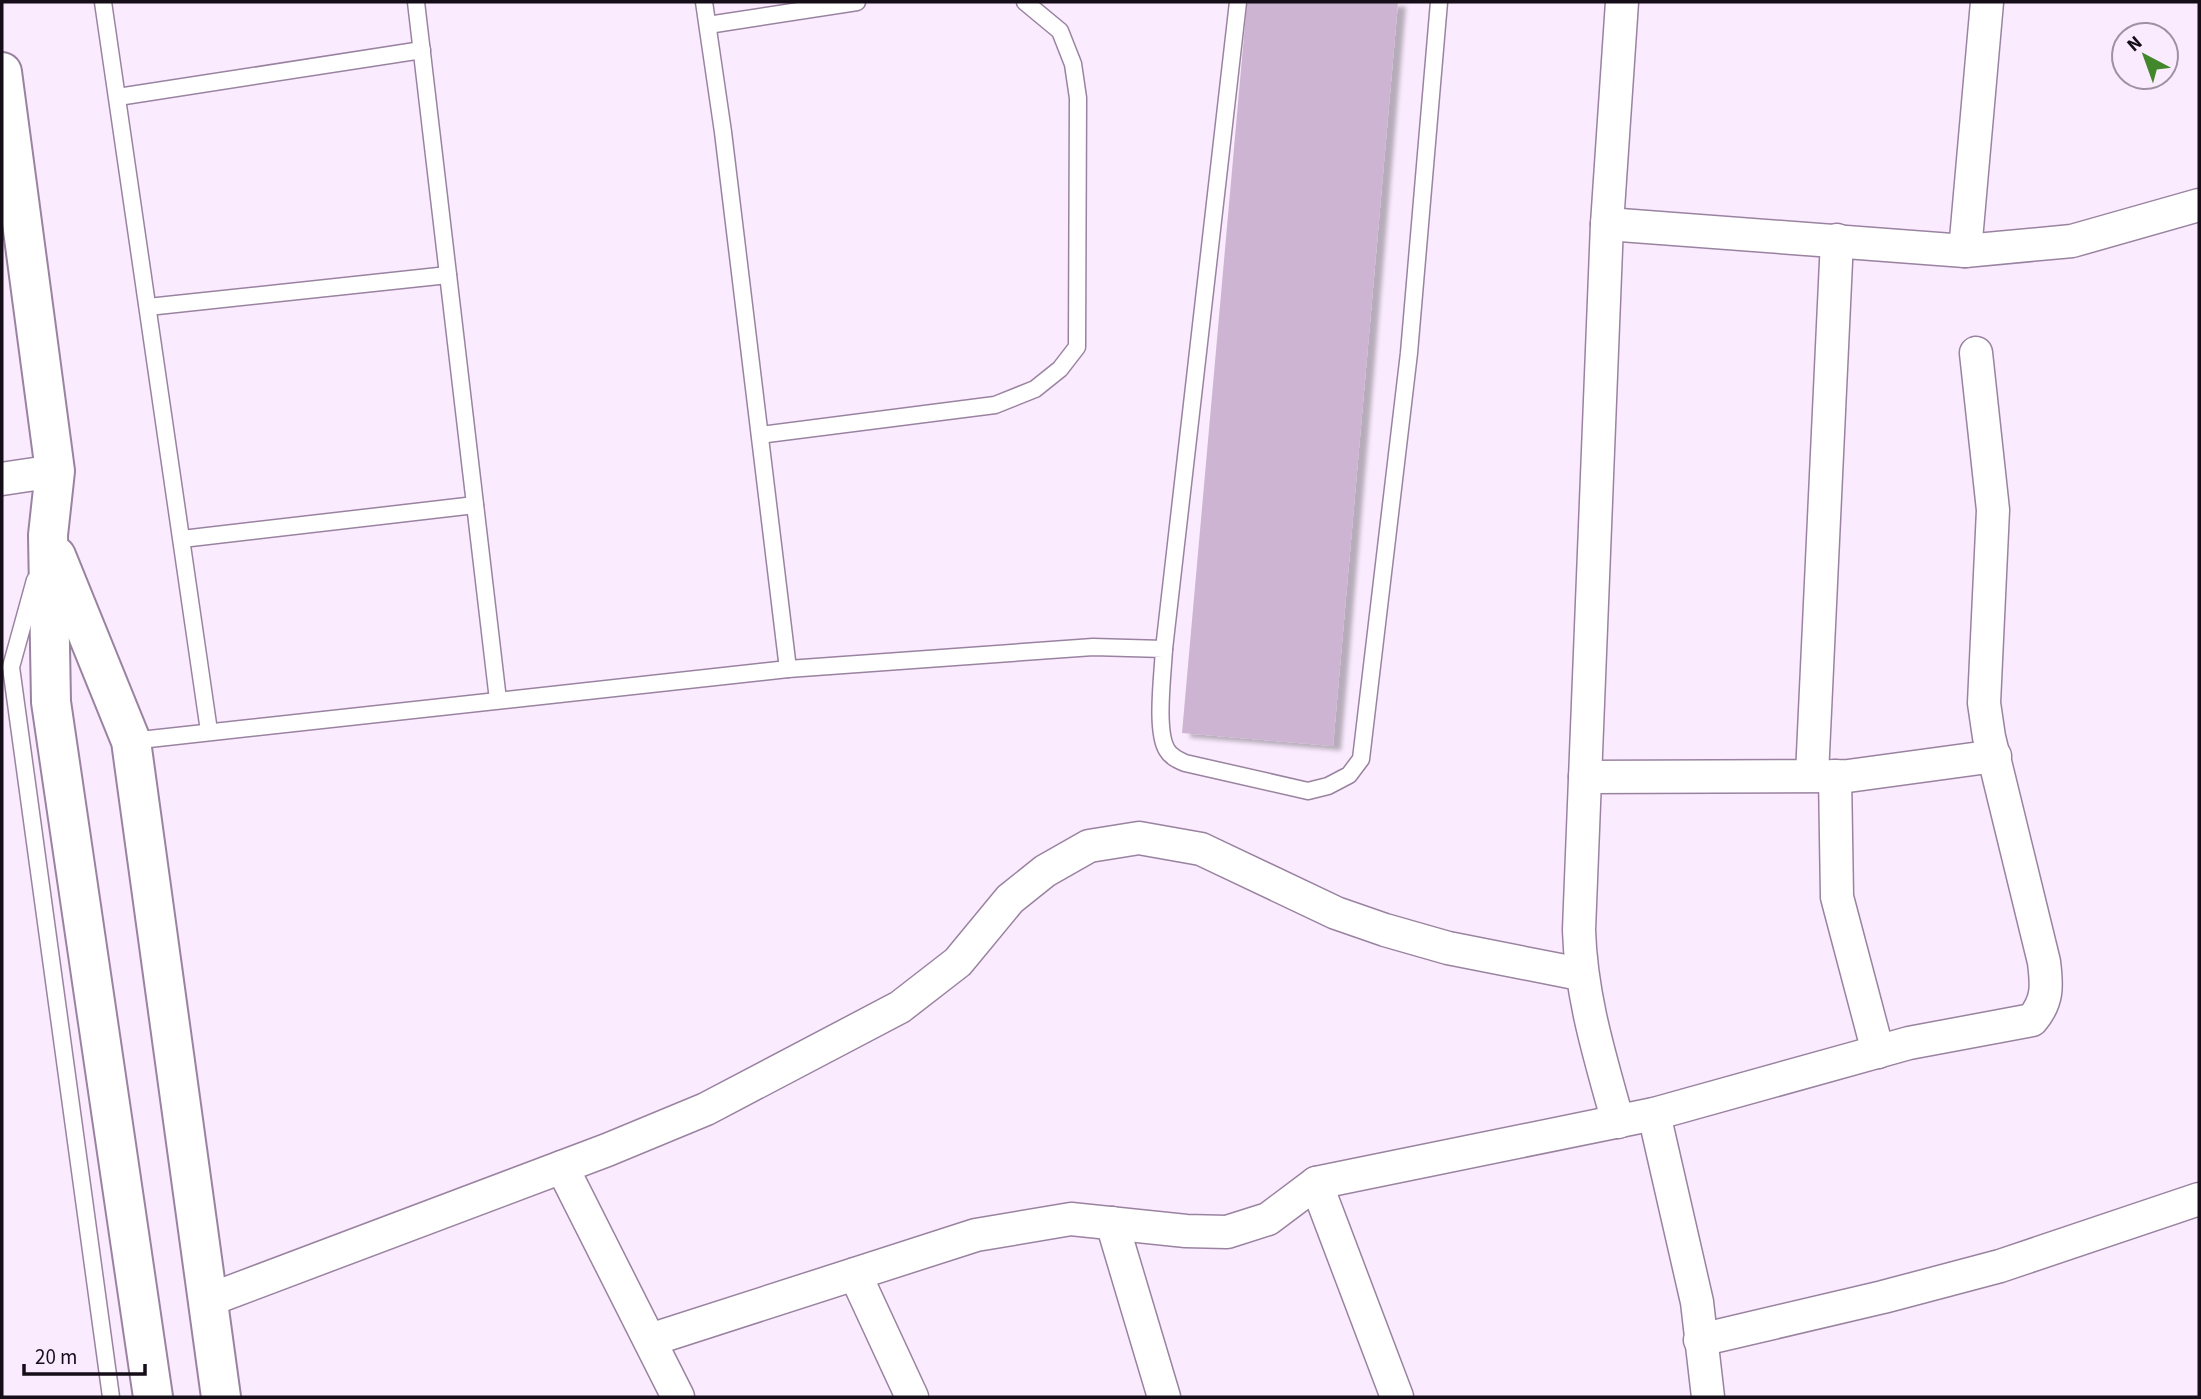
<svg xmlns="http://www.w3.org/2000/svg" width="2201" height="1399" font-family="'Source Sans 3',sans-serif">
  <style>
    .building { fill: #ccb4d2; filter: url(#shadow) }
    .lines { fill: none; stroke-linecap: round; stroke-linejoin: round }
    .lane-casing { stroke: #9a83a0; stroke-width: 19 }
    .street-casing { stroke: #9a83a0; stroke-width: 35 }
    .secondary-casing { stroke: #9a83a0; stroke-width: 42 }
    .lane { stroke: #fff; stroke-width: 16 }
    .street { stroke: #fff; stroke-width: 32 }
    .secondary { stroke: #fff; stroke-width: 38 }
  </style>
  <defs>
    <filter id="shadow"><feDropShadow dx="8" dy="4.5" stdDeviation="2" flood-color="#0004"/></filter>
  </defs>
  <rect width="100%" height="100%" fill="#faebfe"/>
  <!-- building -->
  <polygon class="building" points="1247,2 1398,2 1333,746 1182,733"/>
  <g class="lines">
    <defs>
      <g id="lane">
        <polyline points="103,2 209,731"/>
        <polyline points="416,2 498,700"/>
        <polyline points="704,2 723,132 788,669"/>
        <polyline points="708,25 857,2"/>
        <polyline points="118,97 422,50"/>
        <polyline points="148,307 448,275"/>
        <polyline points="760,435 995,405 1035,389 1060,369 1077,347 1078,98 1073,64 1060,31 1025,2"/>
        <polyline points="182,539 475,505"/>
        <polyline points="35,580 11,667 111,1397"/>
        <polyline points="1164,649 1238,2"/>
        <path d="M131 741 788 669 1093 647 1164 649C1163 673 1155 731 1167 750 1171 757 1178 760 1185 763L1308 791 1328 786 1349 775 1361 759 1409 353 1439 2"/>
      </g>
      <g id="street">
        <polyline points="1607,224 1965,251 2072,241 2199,205"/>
        <polyline points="1965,251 1987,2"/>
        <polyline points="2,479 55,471"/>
        <polyline points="1812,775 1837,240"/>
        <polyline points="1835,776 1837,897 1878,1052"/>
        <polyline points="1585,777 1848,776 1995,756"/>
        <polyline points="1654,1114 1697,1302 1708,1397"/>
        <path d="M1618 1122C1600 1057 1581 997 1579 930L1607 224 1622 2"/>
        <polyline points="562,1167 678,1397"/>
        <polyline points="1316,1183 1397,1397"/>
        <polyline points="1112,1223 1164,1397"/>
        <polyline points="855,1274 912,1397"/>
        <polyline points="209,1300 607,1150 706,1109 900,1007 958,962 1010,899 1045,871 1089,846 1139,838 1201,849 1336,913 1385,930 1448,948 1580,974"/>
        <path d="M650 1340 976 1235 1071 1219 1186 1231 1227 1232 1268 1219 1316 1183 1654 1114 1909 1043 2032 1020C2048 1001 2047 986 2044 962L1989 737 1984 703 1993 510 1976 353"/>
        <polyline points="1700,1340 1883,1297 2000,1266 2199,1199"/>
      </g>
      <g id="secondary">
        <polyline points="2,72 55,471 48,535 51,702 153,1397"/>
        <polyline points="56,556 131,741 221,1397"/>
      </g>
    </defs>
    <!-- lane casing -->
    <use href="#lane" class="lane-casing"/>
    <!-- street casing -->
    <use href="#street" class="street-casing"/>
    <!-- secondary casing -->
    <use href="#secondary" class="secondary-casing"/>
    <!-- lane -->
    <use href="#lane" class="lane"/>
    <!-- street -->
    <use href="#street" class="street"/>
    <!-- secondary -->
    <use href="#secondary" class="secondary"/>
  </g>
  <!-- border -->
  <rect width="2201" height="1399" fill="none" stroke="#150d17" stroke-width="7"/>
  <!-- north arrow -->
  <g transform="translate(2145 56) rotate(319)"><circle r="33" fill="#faebfe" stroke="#9e92a2" stroke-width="2"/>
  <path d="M0-5L12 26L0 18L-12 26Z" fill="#42872b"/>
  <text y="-10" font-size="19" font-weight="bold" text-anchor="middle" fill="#150d17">N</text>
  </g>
  <!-- scale -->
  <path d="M24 1364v10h121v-10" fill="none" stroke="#150d17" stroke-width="3.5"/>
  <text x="35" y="1364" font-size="21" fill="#150d17" stroke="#faebfe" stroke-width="5" paint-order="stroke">20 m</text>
</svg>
